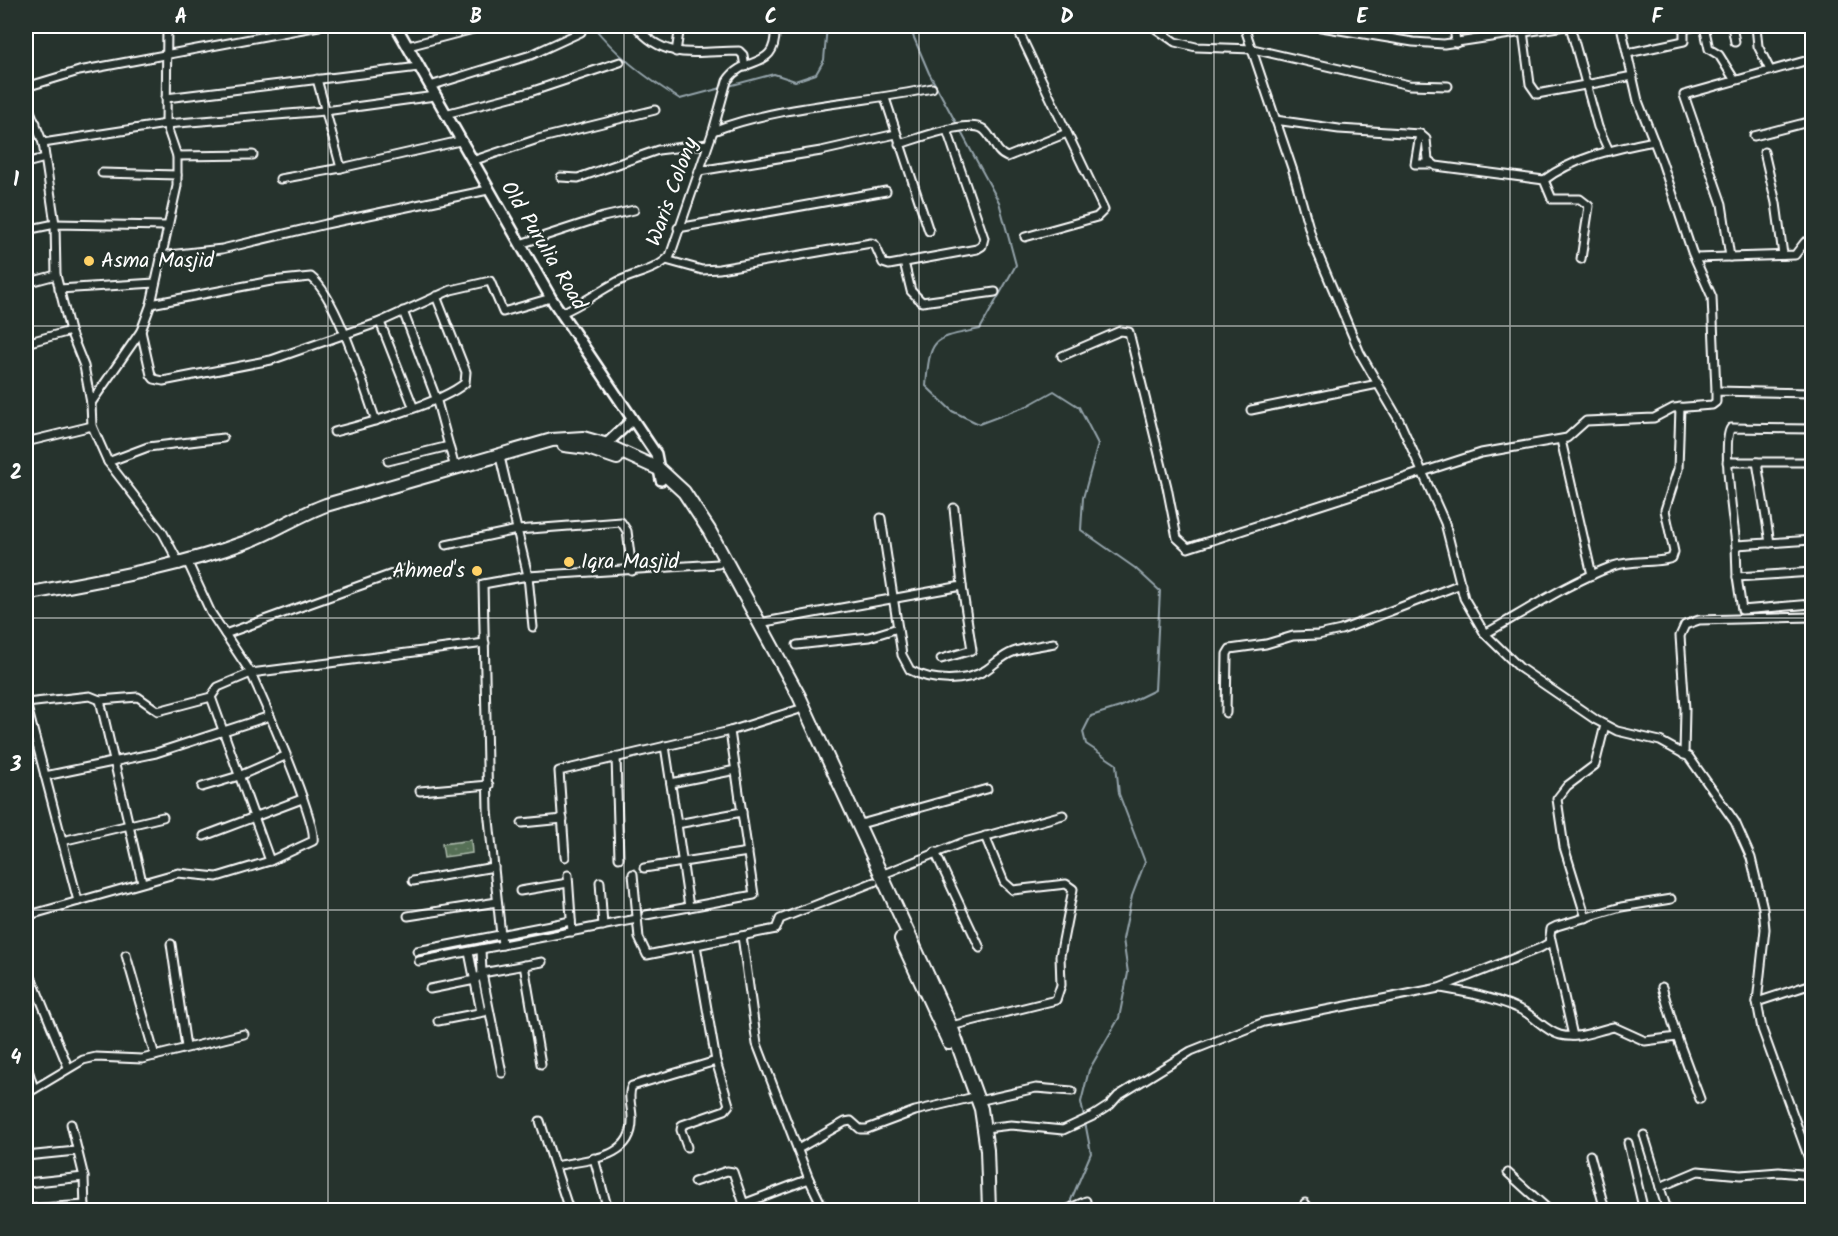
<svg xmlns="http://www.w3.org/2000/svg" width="1838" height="1236" font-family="Kalam,sans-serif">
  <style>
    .park { fill: url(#park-dots); stroke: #aab8aa; stroke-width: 1.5 }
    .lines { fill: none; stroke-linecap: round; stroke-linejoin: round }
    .stream { stroke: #94a3aa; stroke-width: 2 }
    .street-casing { stroke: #fff; stroke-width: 11 }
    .secondary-casing { stroke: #fff; stroke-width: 14 }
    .highway-casing { stroke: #fff; stroke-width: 16 }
    .street { stroke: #26332d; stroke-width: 7 }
    .secondary { stroke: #26332d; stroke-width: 9 }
    .highway { stroke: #26332d; stroke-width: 12 }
    .grid { fill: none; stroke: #fff; stroke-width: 1.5; stroke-opacity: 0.55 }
    .poi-dot { fill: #ffd166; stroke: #26332d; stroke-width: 2 }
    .labels { text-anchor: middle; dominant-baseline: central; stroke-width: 4.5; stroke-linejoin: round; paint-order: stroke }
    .street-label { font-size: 21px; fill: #fff; stroke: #26332d }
    .poi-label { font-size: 21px; fill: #fff; stroke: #26332d; text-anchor: start }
    .neatline { fill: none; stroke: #fff; stroke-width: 2 }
    .grid-label { font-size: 20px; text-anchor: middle; font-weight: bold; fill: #fff }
  </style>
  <defs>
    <pattern id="park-dots" width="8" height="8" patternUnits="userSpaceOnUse" patternTransform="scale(1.5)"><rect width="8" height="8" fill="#567056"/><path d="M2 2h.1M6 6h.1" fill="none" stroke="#6f856f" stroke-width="1.8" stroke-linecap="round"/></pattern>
  </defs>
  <rect width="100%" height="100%" fill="#26332d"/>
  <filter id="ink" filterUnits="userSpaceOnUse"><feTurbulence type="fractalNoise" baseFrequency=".0167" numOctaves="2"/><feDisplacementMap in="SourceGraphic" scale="12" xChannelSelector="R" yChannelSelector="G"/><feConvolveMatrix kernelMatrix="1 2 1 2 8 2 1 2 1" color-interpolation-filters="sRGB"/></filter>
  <g filter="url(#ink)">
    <!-- park -->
    <polygon class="park" points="471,840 472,853 444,857 442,844"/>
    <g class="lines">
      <!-- stream -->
      <g class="stream">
        <path d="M593 26C617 56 647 79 680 99L774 74 795 81 816 74 824 60 827 26"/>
        <path d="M909 26 929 73 999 202 1016 265 980 329C933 339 930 336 926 386L952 411 979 424 1027 406 1054 391 1079 407 1098 444 1083 498 1081 530 1135 568 1160 591 1155 690 1120 707 1091 716 1083 732 1086 744 1116 764 1119 794 1145 862 1132 896 1123 939 1128 973 1119 1018 1089 1070 1081 1102 1084 1117"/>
        <polyline points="1073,1210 1071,1200 1091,1153 1085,1122"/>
      </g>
      <defs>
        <g id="street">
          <path d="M636 26C665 62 698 51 739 51L743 55 745 67"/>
          <polyline points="1016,26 1104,210 1097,217 1025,237"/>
          <polyline points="1152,26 1175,42 1196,47 1253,49 1409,85 1448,86"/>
          <polyline points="1244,26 1293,171 1313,242 1360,353 1399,420 1445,523 1464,598 1485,634 1520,668 1596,720 1617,731 1660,741 1689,757 1735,822 1751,858 1763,908 1765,929 1757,1002 1762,1029 1812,1167"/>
          <polyline points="1315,26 1413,42 1444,44 1565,26"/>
          <polyline points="1454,26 1456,43"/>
          <polyline points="1570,26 1598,127 1609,151"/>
          <polyline points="1621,26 1638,101 1662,162 1692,252 1712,297 1716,391"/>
          <polyline points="1704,26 1709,49 1719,55 1734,79"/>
          <polyline points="1732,26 1735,42"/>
          <polyline points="1756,26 1758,46 1770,70"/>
          <polyline points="1523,31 1530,84 1537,94 1633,76"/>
          <polyline points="408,46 485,26"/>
          <polyline points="676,52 680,26"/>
          <polyline points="1628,53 1684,41 1684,29 1697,26"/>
          <polyline points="317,79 341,168 460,141"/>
          <polyline points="430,86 531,55 581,32"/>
          <polyline points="26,87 79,71 319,26"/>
          <polyline points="166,98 419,67"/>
          <polyline points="885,98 929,231"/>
          <polyline points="26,101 43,143 55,224 56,275 70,331 84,366 91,403 92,426 108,462 163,533 180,565"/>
          <polyline points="445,114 530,92 620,62"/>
          <polyline points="1275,120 1339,129 1420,134 1426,139 1428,160 1436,166 1544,180 1552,199 1580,199 1589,206 1581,259"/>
          <polyline points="26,127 36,123"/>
          <path d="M713 131C783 104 859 104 932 88"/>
          <polyline points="1420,134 1415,164 1431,164"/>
          <polyline points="1754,136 1812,121"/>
          <polyline points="43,143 166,124 325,111 435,96"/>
          <path d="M899 144C918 139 967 119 983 129 994 137 994 152 1007 157L1067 133"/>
          <polyline points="1764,152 1776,203 1783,255"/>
          <polyline points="177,156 253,155"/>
          <polyline points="472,161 538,139 655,110"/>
          <polyline points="26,163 45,158"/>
          <polyline points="699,171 821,151 896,134"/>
          <polyline points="102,173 177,175"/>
          <polyline points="561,177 578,178 658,150 708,144"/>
          <polyline points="280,179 341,168"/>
          <path d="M1544 180C1576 156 1616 149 1654 141"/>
          <polyline points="678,228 886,191"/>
          <polyline points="26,230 55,224 167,226"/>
          <polyline points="520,244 603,217 634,210"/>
          <polyline points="160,256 222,249 326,224 488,190"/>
          <polyline points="1730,257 1722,204 1684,95 1812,59"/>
          <polyline points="1695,258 1795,255 1805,242 1812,240"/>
          <polyline points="666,260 702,270 719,269 871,243 875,245 883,263 889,265 977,249 982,246 984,238 947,130"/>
          <polyline points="904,262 911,291 922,302 995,292"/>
          <polyline points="26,283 56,275"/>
          <polyline points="59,289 155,283"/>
          <path d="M151 304 271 281 311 277C337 297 364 387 376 421"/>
          <polyline points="403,311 436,398 455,468"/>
          <path d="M561 313C581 305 596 293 615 283 633 273 655 272 670 256L713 131 727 81C745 53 778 73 775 26"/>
          <polyline points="380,322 413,406"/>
          <polyline points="141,331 151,375 154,379 163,381 271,360 380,322 451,290 490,281 503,312 551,298"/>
          <polyline points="26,343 70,331"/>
          <polyline points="1062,356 1120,331 1129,332 1167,487 1177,538 1188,548 1481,453 1567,438 1586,421 1654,418 1673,408 1712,405 1716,402 1716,391 1812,393"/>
          <polyline points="91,403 141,331 151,304 177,186 177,156 166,124 167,26"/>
          <polyline points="1251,410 1378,384"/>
          <path d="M1812 429 1731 428C1721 441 1734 524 1736 545L1812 540"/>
          <path d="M334 432C366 424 442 403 465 383L466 372 436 296"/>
          <polyline points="1561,440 1592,575"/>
          <polyline points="26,442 92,426"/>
          <polyline points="388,461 449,446"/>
          <polyline points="501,461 528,576 718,564"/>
          <polyline points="108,462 148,447 223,438"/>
          <polyline points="1727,462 1812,462"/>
          <polyline points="1757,462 1770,543"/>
          <path d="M881 518 902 655 910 670C932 682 964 683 986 670 995 664 1002 656 1013 652 1026 647 1040 646 1054 643"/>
          <polyline points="446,545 517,530 621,522 627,531 632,571"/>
          <polyline points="1736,545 1737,577 1812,572"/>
          <polyline points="189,565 211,613 251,673 218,687 211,697 270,861"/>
          <polyline points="1737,577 1742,610 1812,604"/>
          <polyline points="759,623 962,586 954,508"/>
          <polyline points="225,634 409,568"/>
          <path d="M1485 634C1526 611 1568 583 1613 566 1631 560 1661 563 1672 558L1674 552 1665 510 1678 469 1680 407"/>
          <polyline points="797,645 869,637 898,628"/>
          <polyline points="941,659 972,650 962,586"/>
          <polyline points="100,700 138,697 158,711 211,697"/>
          <polyline points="26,703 90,696 100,700 142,882"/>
          <polyline points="26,703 78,901"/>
          <polyline points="1226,713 1227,654 1230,649 1266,644 1293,636 1318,635 1341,630 1461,584"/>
          <polyline points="665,746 677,824"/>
          <polyline points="1684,755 1685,709 1680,636 1685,625 1699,620 1812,617"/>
          <polyline points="616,757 619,858"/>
          <polyline points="45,776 156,753 270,716"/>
          <polyline points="671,783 736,770"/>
          <polyline points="202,787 239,776 285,756"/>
          <polyline points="420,791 489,785"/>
          <polyline points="522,823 563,819"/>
          <polyline points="857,825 987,789"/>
          <polyline points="204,836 302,799"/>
          <polyline points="62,841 163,817"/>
          <polyline points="935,852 980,948"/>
          <polyline points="565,857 559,771 730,731 797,710"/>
          <polyline points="644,868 748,852"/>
          <polyline points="633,874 639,938 647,955 776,929 780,919 874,882"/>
          <polyline points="568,875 572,932"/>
          <polyline points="881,875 961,843 1063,815"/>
          <polyline points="413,881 494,867"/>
          <polyline points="600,882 603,926"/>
          <polyline points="520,891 568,883"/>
          <polyline points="689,907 677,824 742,812"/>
          <polyline points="646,915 754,895 730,731"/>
          <path d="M26 916 178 873 217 877 270 861 313 841C318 823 262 697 251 673L485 643"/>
          <polyline points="408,916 497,902"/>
          <polyline points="1586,918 1564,847 1557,799 1567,786 1595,765 1605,725"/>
          <polyline points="742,936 757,1044 809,1179 824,1210"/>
          <polyline points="1551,939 1573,1036"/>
          <polyline points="171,944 186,1047"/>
          <polyline points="502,945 488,810 483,584 528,576 533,627"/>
          <polyline points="481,949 482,973 542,962"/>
          <polyline points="417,951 571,921"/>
          <polyline points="469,952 481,1012"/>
          <polyline points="126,955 155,1056"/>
          <polyline points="419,961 637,919"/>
          <polyline points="524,965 541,1064"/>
          <polyline points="482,973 502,1073"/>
          <polyline points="32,979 68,1067"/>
          <polyline points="1662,987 1677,1037 1700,1099"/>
          <path d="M1441 988C1469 993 1499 998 1525 1012 1537 1019 1546 1031 1560 1035 1578 1040 1597 1030 1614 1027L1645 1041 1677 1037"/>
          <polyline points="430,989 475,980 478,977"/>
          <polyline points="1757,1002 1812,984"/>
          <polyline points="438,1021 484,1012"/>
          <polyline points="951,1026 1056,1000 1061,985 1060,956 1073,889 1066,884 1013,890 1004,882 985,836"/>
          <polyline points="26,1063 34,1089"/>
          <polyline points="26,1094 83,1060 96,1057 142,1059 244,1034"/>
          <polyline points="978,1101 1036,1088 1072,1091"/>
          <polyline points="540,1121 569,1210"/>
          <polyline points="71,1124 84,1177 85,1210"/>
          <polyline points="985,1128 1011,1125 1063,1130 1093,1116 1110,1105 1118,1096 1191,1051 1264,1022 1439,988 1540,948 1549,943 1551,929 1557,926 1621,907 1671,899"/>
          <polyline points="1644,1135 1667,1210"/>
          <polyline points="1628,1143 1642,1203 1641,1210"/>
          <polyline points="687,1147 681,1130 682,1125 725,1110 729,1105 716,1061"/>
          <polyline points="798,1149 845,1122 851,1121 860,1129 867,1129 915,1111 970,1098"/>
          <polyline points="1590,1155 1605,1210"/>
          <polyline points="26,1156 76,1151"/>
          <polyline points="594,1158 608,1210"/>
          <path d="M555 1166C587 1159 634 1160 632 1118 632 1107 627 1095 632 1086L716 1061 696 945"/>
          <polyline points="1508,1173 1549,1210"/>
          <polyline points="694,1182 727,1171 733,1172 746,1210"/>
          <polyline points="26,1183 84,1177"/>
          <polyline points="1660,1187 1698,1171 1741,1175 1779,1172 1812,1175"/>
          <polyline points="1305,1203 1310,1210"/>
          <polyline points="743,1204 809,1179"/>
          <polyline points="26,1209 85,1205"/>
          <polyline points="810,1210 820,1204"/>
          <polyline points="1066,1210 1086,1201"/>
        </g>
        <g id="secondary">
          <polyline points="396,26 551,298 656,454 661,480"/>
          <polyline points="601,449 632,420"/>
        </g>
        <g id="highway">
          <polyline points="564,445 588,448 617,458"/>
          <path d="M26 594C99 580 176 568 246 542 274 532 298 515 326 505L552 440 583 438 604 444 659 469 684 492 709 530 799 696 951 1026 981 1109 987 1150 989 1210"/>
          <polyline points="901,939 949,1043"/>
        </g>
      </defs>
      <!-- street casing -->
      <use href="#street" class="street-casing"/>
      <!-- secondary casing -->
      <use href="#secondary" class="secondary-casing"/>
      <!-- highway casing -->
      <use href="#highway" class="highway-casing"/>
      <!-- street -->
      <use href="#street" class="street"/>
      <!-- secondary -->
      <use href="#secondary" class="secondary"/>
      <!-- highway -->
      <use href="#highway" class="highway"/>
    </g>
  </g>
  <!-- grid -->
  <path class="grid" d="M328 26V1210M624 26V1210M919 26V1210M1214 26V1210M1510 26V1210M26 326H1812M26 618H1812M26 910H1812"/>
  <!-- markers -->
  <g class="poi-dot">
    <circle cx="89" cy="261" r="6"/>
    <circle cx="569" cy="562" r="6"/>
    <circle cx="477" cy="571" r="6"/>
  </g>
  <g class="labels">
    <!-- street labels -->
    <g class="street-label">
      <text transform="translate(673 192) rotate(-70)">Waris Colony</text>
      <text transform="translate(543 246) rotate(59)">Old Purulia Road</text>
    </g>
    <!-- poi labels -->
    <g class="poi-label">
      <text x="101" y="261">Asma Masjid</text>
      <text x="581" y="562">Iqra Masjid</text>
      <text x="465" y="571" text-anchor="end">Ahmed's</text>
    </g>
  </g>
  <!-- margin -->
  <rect width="1838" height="1236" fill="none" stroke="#26332d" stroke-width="66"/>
  <rect x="33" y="33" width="1772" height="1170" class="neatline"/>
  <g class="grid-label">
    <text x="181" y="23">A</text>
    <text x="476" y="23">B</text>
    <text x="771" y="23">C</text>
    <text x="1067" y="23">D</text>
    <text x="1362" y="23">E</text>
    <text x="1657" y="23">F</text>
    <text x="16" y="186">1</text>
    <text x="16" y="479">2</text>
    <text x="16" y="771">3</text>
    <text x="16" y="1064">4</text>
  </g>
</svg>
